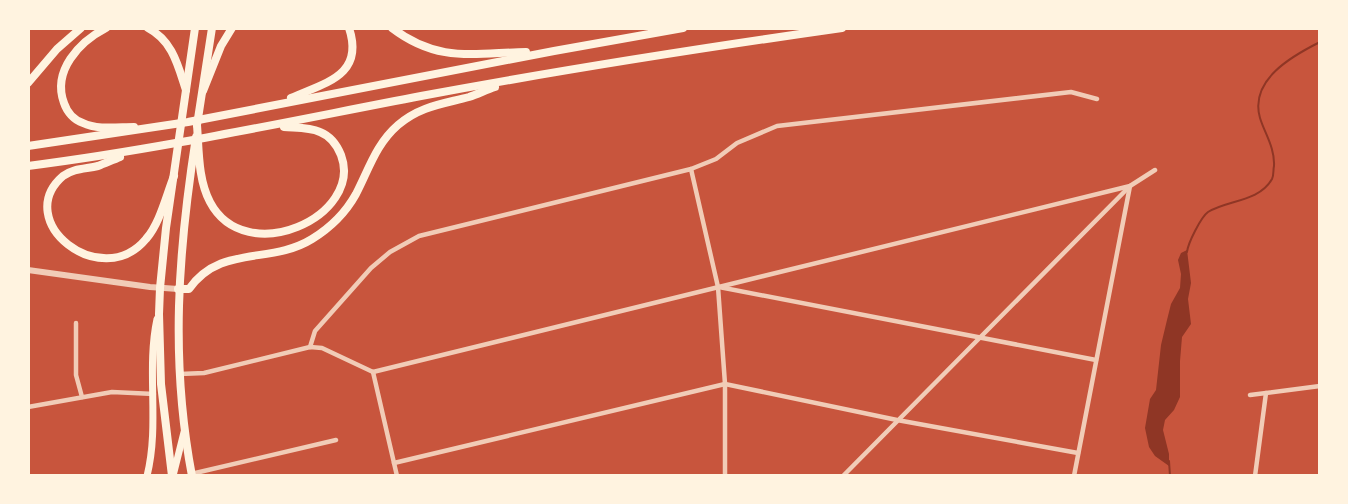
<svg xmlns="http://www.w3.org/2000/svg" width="1348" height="504" font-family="'Times New Roman',serif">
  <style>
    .water { fill: #8f3625 }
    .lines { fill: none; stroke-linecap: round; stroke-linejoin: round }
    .stream { stroke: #8f3625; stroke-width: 2 }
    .minor { stroke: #f1ccb7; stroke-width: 4.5 }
    .tertiary { stroke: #f1ccb7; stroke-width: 6 }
    .secondary { stroke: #fff3e0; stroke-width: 7 }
    .primary { stroke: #fff3e0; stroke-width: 8 }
    .motorway { stroke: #fff3e0; stroke-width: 8 }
  </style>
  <rect width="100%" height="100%" fill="#c8553d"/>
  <!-- water -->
  <polygon class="water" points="1187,250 1191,283 1188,299 1191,324 1182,337 1180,361 1180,397 1174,410 1165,420 1163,430 1169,454 1169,466 1155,456 1149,447 1145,428 1150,399 1156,390 1161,345 1167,320 1171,304 1180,288 1181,274 1178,260 1181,253"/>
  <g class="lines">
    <!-- stream -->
    <g class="stream">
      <path d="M1187 252C1188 243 1201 217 1208 212 1227 200 1259 202 1272 179 1274 175 1273 170 1274 166 1275 148 1265 134 1260 118 1249 80 1292 56 1320 42"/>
      <polyline points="1169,461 1170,476"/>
    </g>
    <!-- minor -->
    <g class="minor">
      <polyline points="691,169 718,287 725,384 725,476"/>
      <polyline points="719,287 1096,360"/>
      <polyline points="76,323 76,375 82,397"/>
      <polyline points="310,347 315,331 371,268 390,252 419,236 691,169 716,159 737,143 777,126 1071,92 1097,99"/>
      <polyline points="373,372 1130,186 1074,476"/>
      <polyline points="373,372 397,476"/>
      <polyline points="180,374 204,373 310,347 322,348 373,372"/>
      <polyline points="1250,395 1320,386"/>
      <polyline points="28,407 112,392 154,394"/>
      <polyline points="394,463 725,384 897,420 1078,453"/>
      <polyline points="191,474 336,440"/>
      <polyline points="843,476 1130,186 1155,170"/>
      <polyline points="1255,476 1266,393"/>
    </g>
    <!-- tertiary -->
    <polyline class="tertiary" points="28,270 150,287 178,289"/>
    <!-- secondary -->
    <g class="secondary">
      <path d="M147 476C160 424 146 370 157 319"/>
      <polyline points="173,476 184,432"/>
    </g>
    <!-- primary -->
    <g class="primary">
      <polyline points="197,125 212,28"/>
      <polyline points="172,476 161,384 159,314 160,288 166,228 195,28"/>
      <path d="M192 476C170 360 178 252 196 137"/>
    </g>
    <!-- motorway -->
    <g class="motorway">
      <path d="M106 28C79 42 52 71 64 103 67 112 74 120 83 123 97 130 118 127 134 127"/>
      <path d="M148 28C173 41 178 66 186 90"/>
      <path d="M392 28C438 63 473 53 526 52"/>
      <polyline points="28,83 57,49 81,28"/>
      <polyline points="203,91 221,46 232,28"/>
      <path d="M291 98C324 83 365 76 349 28"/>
      <path d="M197 125C199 151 198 179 210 202 246 270 364 216 341 155 337 145 330 136 320 132 309 127 295 128 284 127"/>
      <polyline points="28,146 188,122 554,51 683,28"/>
      <path d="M120 157C113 160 105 163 98 166 86 169 74 168 63 176 11 221 101 293 146 239 160 223 166 196 174 176"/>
      <path d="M28 166C161 149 290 121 421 96 561 70 701 48 842 28"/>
      <path d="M178 289H189C221 244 270 265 312 239 330 228 346 212 356 194 369 169 376 144 398 125 420 106 443 104 469 97 478 94 486 90 495 87"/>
    </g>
  </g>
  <!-- border -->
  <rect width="1348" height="504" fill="none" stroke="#fff3e0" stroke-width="60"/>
</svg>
